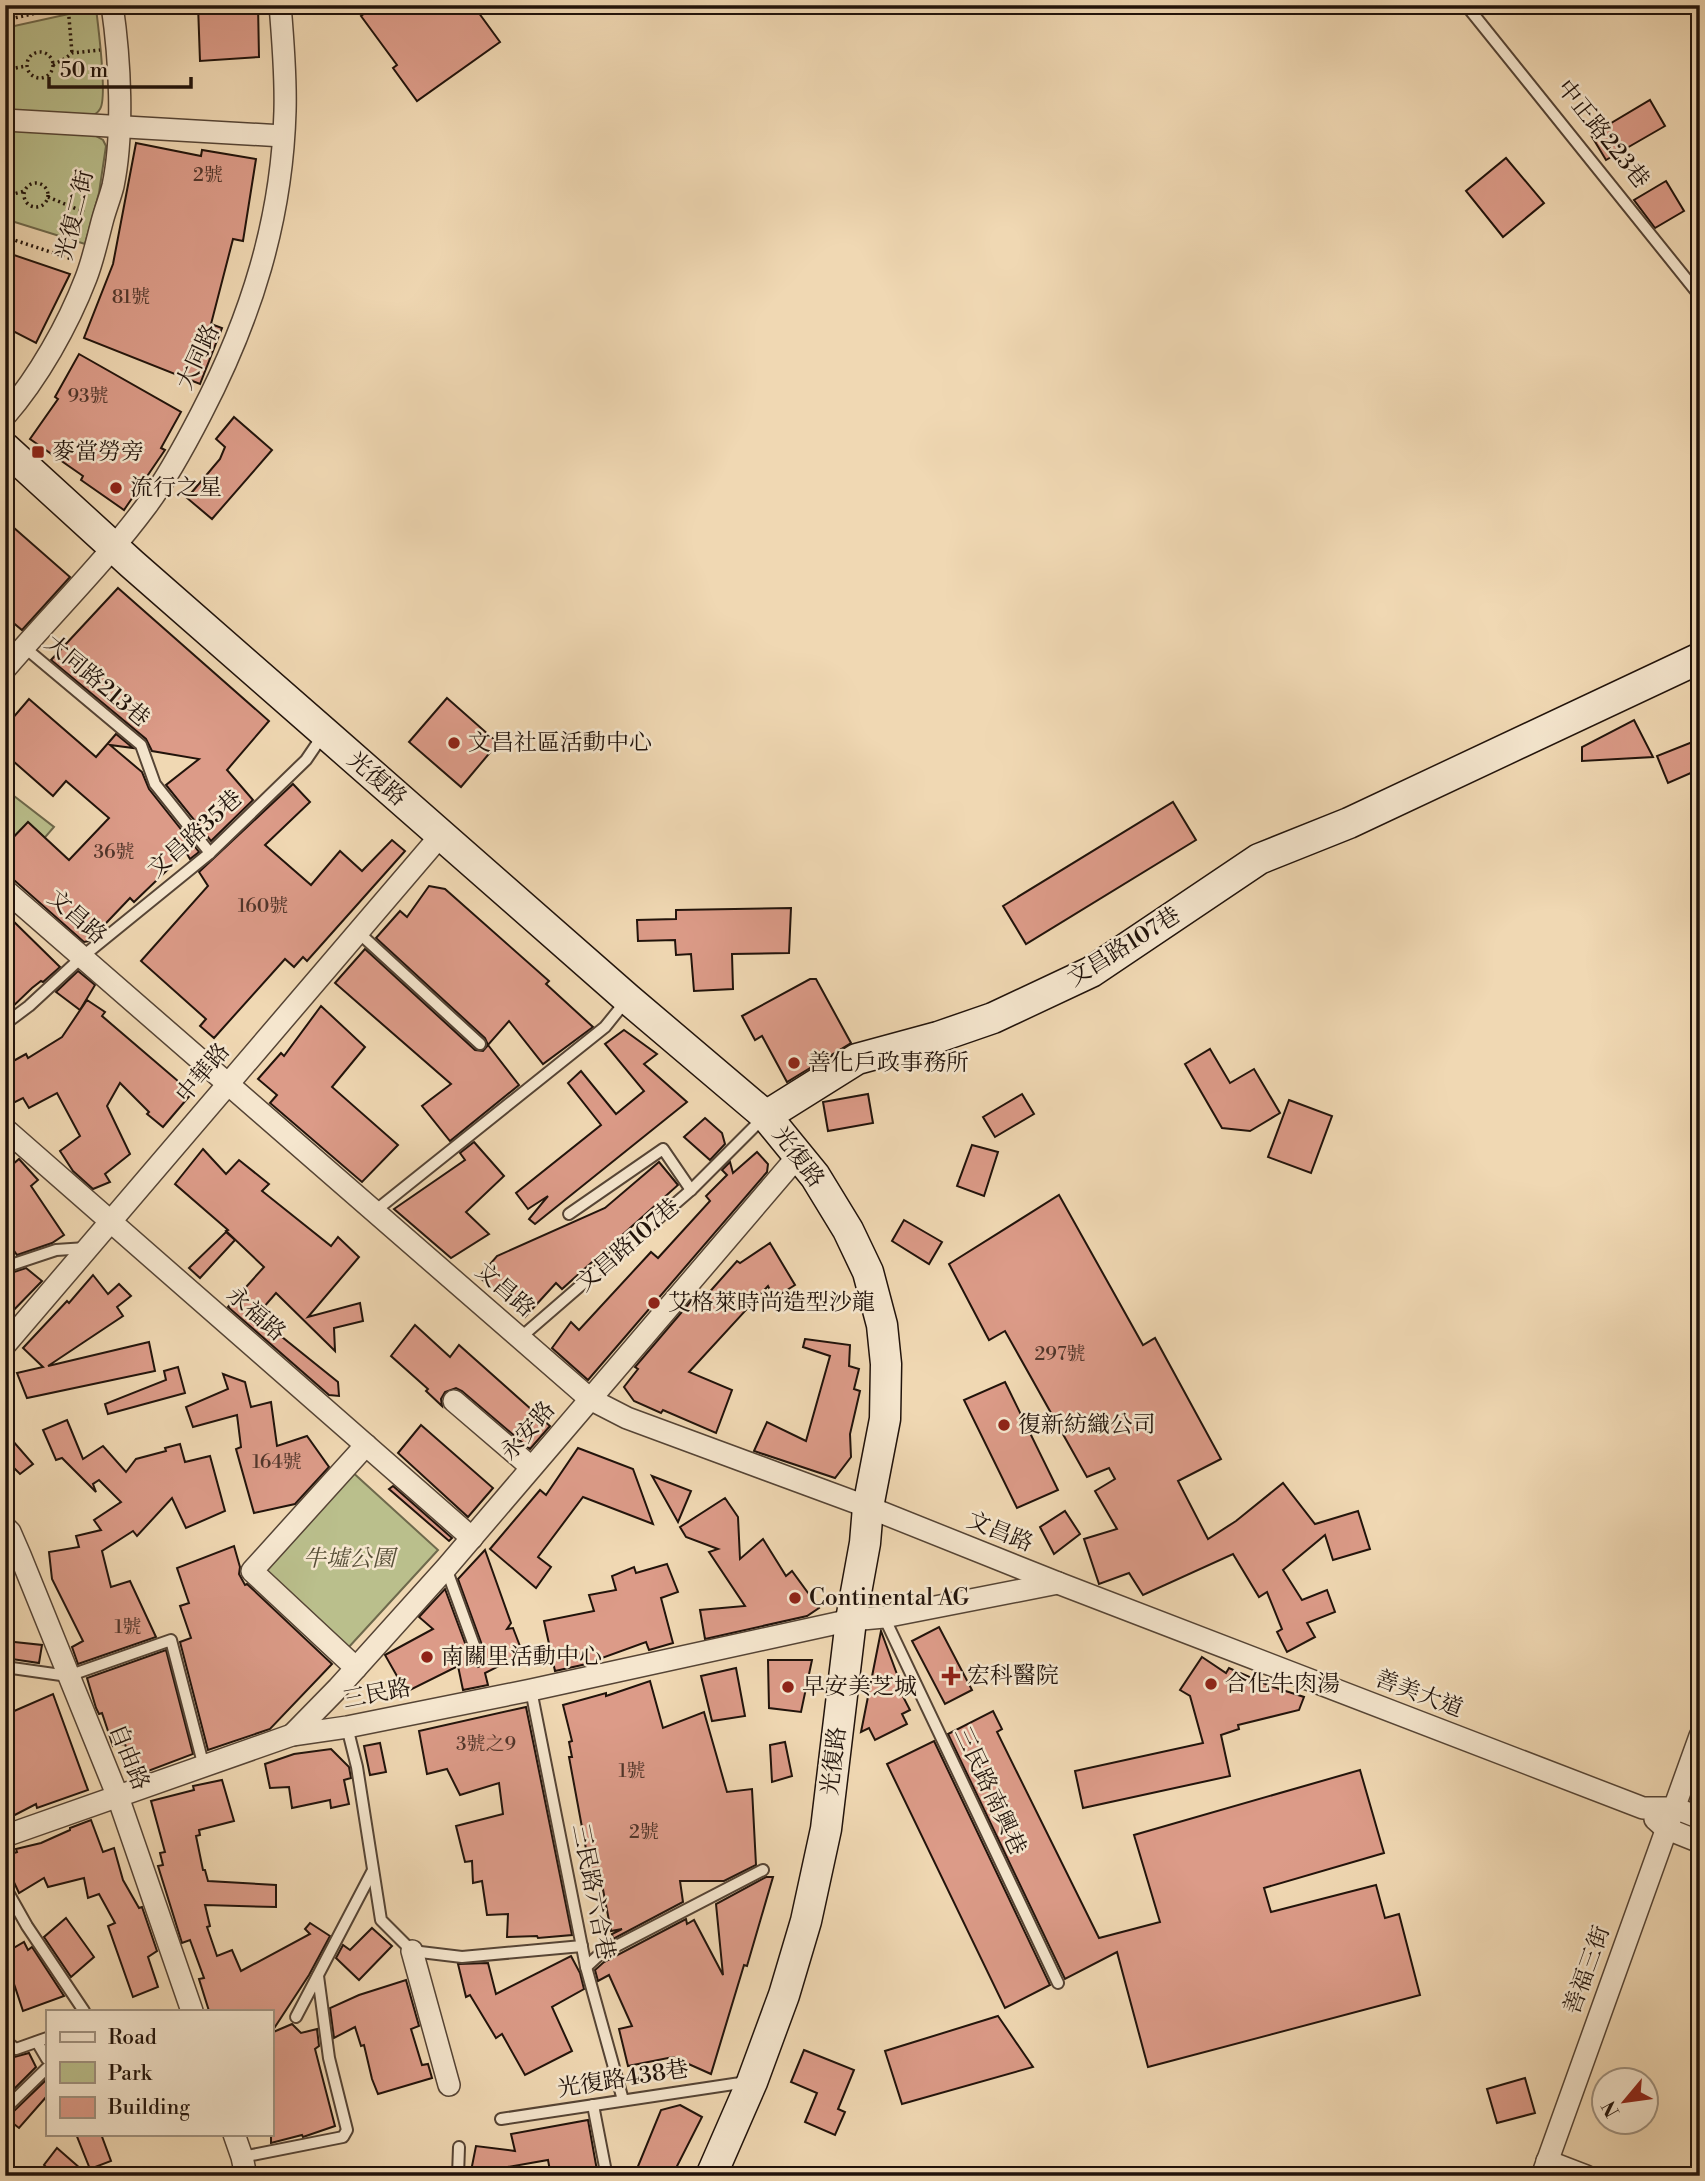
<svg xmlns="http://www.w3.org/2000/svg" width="1705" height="2181" font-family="'Libre Bodoni','Noto Serif TC',serif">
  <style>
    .green { fill: #babf8c; stroke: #6e694c; stroke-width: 2 }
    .building { fill: #dc9b88; stroke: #21130b; stroke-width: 2 }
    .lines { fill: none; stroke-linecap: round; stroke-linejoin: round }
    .lane-casing { stroke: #554435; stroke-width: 14 }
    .street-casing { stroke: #554435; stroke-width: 24 }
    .secondary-casing { stroke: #21130b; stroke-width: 33 }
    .path { stroke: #21130b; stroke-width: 3.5; stroke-dasharray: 2 3.5; stroke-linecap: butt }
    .lane { stroke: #f5e6ce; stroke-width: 10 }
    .street { stroke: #f5e6ce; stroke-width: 21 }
    .secondary { stroke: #f5e6ce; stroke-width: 30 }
    .poi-dot { fill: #8f2418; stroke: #f5e6ce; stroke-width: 2.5 }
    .labels { text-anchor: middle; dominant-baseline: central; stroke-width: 5; stroke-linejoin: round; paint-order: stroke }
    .number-label { font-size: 19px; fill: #50352a }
    .street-label { font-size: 23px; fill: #21130b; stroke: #f5e6ce }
    .poi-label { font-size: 23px; fill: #21130b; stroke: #f5e6ce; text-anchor: start }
    .park-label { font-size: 23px; font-style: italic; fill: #574f38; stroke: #f5e6ce }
  </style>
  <rect width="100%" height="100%" fill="#f0d8b3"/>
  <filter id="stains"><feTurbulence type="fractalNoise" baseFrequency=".00286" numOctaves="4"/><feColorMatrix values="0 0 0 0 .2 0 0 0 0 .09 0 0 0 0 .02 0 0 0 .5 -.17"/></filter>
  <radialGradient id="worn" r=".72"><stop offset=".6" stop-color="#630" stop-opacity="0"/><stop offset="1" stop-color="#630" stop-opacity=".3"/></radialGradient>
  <!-- green -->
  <g class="green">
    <path d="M96 8C98 26 108 98 100 109 97 114 95 114 91 115L5 110V28Z"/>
    <polygon points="5,129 94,135 103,140 106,146 99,193 85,244 5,219"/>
    <polygon points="5,789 54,827 41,842 5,859"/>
    <polygon points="349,1469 438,1550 348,1648 260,1568"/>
  </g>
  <!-- building -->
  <g class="building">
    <polygon points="198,5 258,5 259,57 200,61"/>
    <polygon points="376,5 473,5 500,42 417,101 393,68 397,65 361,16"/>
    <polygon points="1650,100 1665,126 1606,160 1591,135"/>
    <polygon points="136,143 201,156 202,150 256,159 243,241 233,239 211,324 222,328 200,384 84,338 113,264"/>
    <polygon points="1506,158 1544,203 1503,237 1466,191"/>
    <polygon points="1666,181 1684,211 1655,228 1634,200"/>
    <polygon points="5,252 70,274 36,343 5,327"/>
    <polygon points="79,354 181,412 161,448 165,450 124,510 81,480 83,476 30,439 58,399 55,397"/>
    <polygon points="234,417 272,450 212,519 187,498 220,459 225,447 216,439"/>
    <polygon points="5,520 70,577 22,630 5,616"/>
    <polygon points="118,588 269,721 227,770 253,800 211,841 166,785 199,759 152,751 146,739 51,660"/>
    <polygon points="447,698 498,743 461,787 409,742"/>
    <polygon points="29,699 96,757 116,734 133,748 110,745 142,772 149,789 199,852 190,859 186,852 134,902 130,898 89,941 84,942 14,880 5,875 5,846 28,822 69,860 109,818 66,781 53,796 5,754 5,727"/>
    <polygon points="1634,720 1653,757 1582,761 1582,747"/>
    <polygon points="1700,739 1700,769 1668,783 1657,756"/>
    <polygon points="293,784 310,802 265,845 311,885 340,851 362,871 392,840 405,851 307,961 303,957 294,967 285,959 214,1038 200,1026 206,1019 141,961 208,886 199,872"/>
    <polygon points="1173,802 1196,840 1026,944 1003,906"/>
    <polygon points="429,886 445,889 549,981 546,984 593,1027 543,1064 509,1021 488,1045 485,1038 376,938 400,911 407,917"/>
    <polygon points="791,908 789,953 732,954 733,989 694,991 691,954 676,955 675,940 638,941 637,920 676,919 676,910"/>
    <polygon points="5,913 60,967 43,982 41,981 32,988 5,1014"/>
    <polygon points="365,949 475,1050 483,1051 488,1045 519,1085 450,1141 422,1106 451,1084 335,983"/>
    <polygon points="78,971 95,985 80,1010 56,992"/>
    <polygon points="810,979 816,979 851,1043 787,1082 762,1036 755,1040 742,1016"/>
    <polygon points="87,1000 105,1012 102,1016 192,1093 163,1127 147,1114 149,1112 120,1083 107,1106 130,1154 105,1174 110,1182 93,1189 73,1171 60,1151 80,1136 57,1093 29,1108 23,1098 5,1107 5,1077 11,1074 6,1065 26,1054 28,1058 62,1037"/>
    <polygon points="321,1006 365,1047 332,1087 398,1145 362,1182 270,1103 277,1095 258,1079 281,1053 284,1056"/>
    <polygon points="624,1030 657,1054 644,1064 687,1102 535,1224 529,1219 548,1196 528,1209 516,1193 601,1125 568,1083 581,1071 616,1114 644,1091 605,1044"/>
    <polygon points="1210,1049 1230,1083 1254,1069 1280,1113 1250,1131 1222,1128 1185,1064"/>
    <polygon points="868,1094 873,1123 828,1131 823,1102"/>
    <polygon points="1022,1094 1034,1114 995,1137 983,1117"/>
    <polygon points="1289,1100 1332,1116 1311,1173 1268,1157"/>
    <polygon points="705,1118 722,1133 725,1144 710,1160 684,1137"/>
    <polygon points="474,1142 504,1176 466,1212 489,1234 451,1258 394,1209 465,1160 460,1153"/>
    <polygon points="972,1145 998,1152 984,1196 957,1186"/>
    <polygon points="203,1149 226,1174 239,1160 269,1184 262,1191 331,1246 338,1237 359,1257 308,1317 360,1303 363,1321 334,1328 335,1351 276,1293 256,1316 338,1382 339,1396 329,1395 228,1307 264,1267 226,1231 228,1230 175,1184"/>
    <polygon points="757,1152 768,1164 767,1172 588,1380 552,1348 571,1322 579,1330 651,1252 658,1258 710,1201 706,1196 727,1175 722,1170 730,1162 733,1173"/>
    <polygon points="19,1159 38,1180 31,1186 64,1235 52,1243 17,1255 5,1238 5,1171"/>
    <polygon points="659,1162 678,1185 562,1289 556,1283 525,1317 479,1277 497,1256 605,1208"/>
    <polygon points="1059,1195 1143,1345 1155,1338 1221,1459 1178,1481 1208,1539 1236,1521 1283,1483 1315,1524 1358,1511 1370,1549 1333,1560 1325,1535 1283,1570 1302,1600 1327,1590 1335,1612 1307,1623 1315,1637 1287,1652 1277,1632 1282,1629 1267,1592 1259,1597 1233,1554 1143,1595 1129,1573 1099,1584 1084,1539 1117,1529 1095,1491 1115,1479 1109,1468 1087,1477 1005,1331 989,1340 949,1264"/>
    <polygon points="904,1220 942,1242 929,1264 892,1241"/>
    <polygon points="226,1232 235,1240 200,1278 189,1268"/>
    <polygon points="770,1243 795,1285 774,1298 768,1286 689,1372 732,1390 716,1433 663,1410 661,1413 634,1401 624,1387 638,1369 635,1367 692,1300 698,1305 737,1261 740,1263"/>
    <polygon points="26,1268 42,1281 5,1319 5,1275"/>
    <polygon points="93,1275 108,1294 119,1284 131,1296 117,1307 123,1316 48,1366 149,1342 155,1371 27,1398 17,1373 43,1367 23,1348 67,1301 69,1303"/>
    <polygon points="415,1325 450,1357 459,1345 550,1426 530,1449 462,1391 456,1388 445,1392 441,1399 442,1406 426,1391 428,1389 391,1356"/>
    <polygon points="805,1339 850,1345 849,1366 859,1369 854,1389 860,1391 850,1434 851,1457 835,1478 754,1451 767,1422 806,1441 830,1356 803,1347"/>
    <polygon points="178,1367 185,1393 108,1414 105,1404 166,1380 164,1371"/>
    <polygon points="223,1374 245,1382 251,1407 271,1402 277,1446 307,1436 329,1467 295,1504 254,1513 236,1449 241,1447 237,1415 193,1427 186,1407 228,1389"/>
    <polygon points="1005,1382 1058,1490 1017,1508 964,1400"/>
    <polygon points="67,1420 83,1459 103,1446 126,1472 136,1459 166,1451 165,1448 180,1444 185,1462 210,1456 225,1511 186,1528 172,1498 137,1536 133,1531 102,1551 111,1587 130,1581 156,1637 78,1664 72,1647 83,1641 52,1579 49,1552 79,1547 76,1536 101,1530 94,1520 121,1502 99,1480 93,1484 96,1492 62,1458 56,1460 43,1430"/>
    <polygon points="421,1425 493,1488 468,1517 398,1453"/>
    <polygon points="5,1432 33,1464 20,1474 5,1459"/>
    <polygon points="578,1448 633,1469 653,1524 583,1497 538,1557 551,1567 536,1588 490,1549 540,1490 546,1495"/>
    <polygon points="652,1476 691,1491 678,1522"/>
    <polygon points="393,1486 452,1538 449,1541 389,1489"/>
    <polygon points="725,1498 738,1517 740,1559 763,1539 786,1576 792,1571 819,1608 807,1616 705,1639 700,1610 745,1606 709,1552 718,1549 686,1537 680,1527"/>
    <polygon points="1065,1511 1080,1534 1054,1554 1040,1527"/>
    <polygon points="234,1546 240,1567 239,1574 245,1585 247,1584 332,1664 270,1729 208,1750 180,1642 191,1638 180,1606 189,1603 177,1568"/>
    <polygon points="485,1550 511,1623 507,1629 513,1628 523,1654 485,1673 488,1685 463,1690 458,1666 406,1692 385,1655 433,1629 419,1617 445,1589 472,1662 478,1667 485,1663 486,1656 458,1579"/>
    <polygon points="667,1564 678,1592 661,1598 673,1643 649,1650 646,1642 599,1659 600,1661 555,1671 544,1621 594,1611 589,1595 616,1590 612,1576 634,1567 636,1573"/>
    <polygon points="939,1627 972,1690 945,1704 912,1641"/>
    <polygon points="881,1631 898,1677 894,1679 910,1710 902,1714 907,1724 875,1740 869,1728 861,1732"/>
    <polygon points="5,1641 42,1645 39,1663 5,1658"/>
    <polygon points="166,1650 193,1754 135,1776 125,1744 113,1746 102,1713 99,1714 96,1708 87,1678"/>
    <polygon points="1202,1657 1226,1673 1229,1668 1270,1686 1304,1697 1299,1710 1238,1725 1239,1729 1221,1735 1230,1776 1083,1808 1075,1771 1203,1743 1190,1696 1180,1690"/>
    <polygon points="768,1660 812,1660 801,1712 769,1708"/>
    <polygon points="736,1668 745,1716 712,1721 701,1676"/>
    <polygon points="650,1681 663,1728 704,1712 727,1792 752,1789 756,1865 724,1881 680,1881 683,1902 613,1939 612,1934 622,1929 611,1931 600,1874 591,1876 569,1757 572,1757 569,1742 572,1741 563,1705 606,1693 606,1696"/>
    <polygon points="53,1694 88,1790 37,1808 36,1804 5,1820 5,1715"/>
    <polygon points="526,1707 535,1751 572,1935 538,1938 537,1936 507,1937 508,1914 487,1915 482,1881 473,1883 472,1861 465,1862 456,1826 503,1814 499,1783 460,1795 447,1769 427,1774 419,1731"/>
    <polygon points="993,1711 1002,1729 997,1732 1099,1938 1160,1922 1134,1835 1360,1770 1384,1853 1264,1888 1271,1912 1376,1885 1385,1918 1399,1914 1420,1995 1148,2067 1117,1952 1065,1979 948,1734"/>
    <polygon points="934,1741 1050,1985 1005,2008 887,1764"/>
    <polygon points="785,1742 792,1776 772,1782 770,1745"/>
    <polygon points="380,1743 386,1772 370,1775 364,1746"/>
    <polygon points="331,1749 349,1767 351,1778 344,1780 349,1804 331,1808 330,1800 292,1808 289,1787 270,1788 265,1764 294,1754"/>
    <polygon points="222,1780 234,1821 199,1830 200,1835 196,1836 203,1870 205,1870 208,1881 276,1885 276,1907 205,1905 210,1926 207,1927 217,1956 232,1950 241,1971 310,1934 305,1929 310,1923 330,1936 309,1975 271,2033 271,2011 209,2011 199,1979 204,1978 190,1940 182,1943 158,1866 163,1865 160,1853 165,1852 151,1801 194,1790 193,1786"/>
    <polygon points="91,1820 103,1852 114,1848 123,1880 139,1908 142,1907 157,1951 148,1957 158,1987 133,1997 108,1926 115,1923 99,1894 88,1898 84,1878 48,1887 44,1878 19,1893 5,1863 5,1856 17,1852 16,1849 41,1843 70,1830 70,1828"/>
    <polygon points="766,1877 773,1877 747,1966 744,1965 711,2074 673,2057 628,2066 619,2029 632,2026 609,1975 598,1981 595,1970 604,1962 686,1919 687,1924 694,1920 723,1975 716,1904"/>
    <polygon points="66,1918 94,1957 71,1977 44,1937"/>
    <polygon points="372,1928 392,1946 359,1980 336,1958 343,1945 350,1950"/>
    <polygon points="24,1942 28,1950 32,1947 64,1996 23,2011 14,1984 5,1989 5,1953"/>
    <polygon points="571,1956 580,1973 584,1989 552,2007 572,2051 525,2075 502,2034 496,2038 470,1995 466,1997 458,1964 488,1963 496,1994"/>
    <polygon points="406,1980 419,2026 411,2029 422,2065 428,2064 432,2078 378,2094 372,2079 364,2045 361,2046 355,2027 334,2038 330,2008 359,1995"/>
    <polygon points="998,2016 1033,2067 902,2104 885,2051"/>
    <polygon points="292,2024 301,2033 317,2029 319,2046 315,2049 335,2126 303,2137 302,2135 271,2143 271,2033"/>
    <polygon points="804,2050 854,2070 838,2109 845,2112 835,2135 805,2122 817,2093 791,2082"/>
    <polygon points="29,2053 36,2067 5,2098 5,2062 14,2057"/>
    <polygon points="1525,2078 1535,2113 1497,2123 1487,2089"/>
    <polygon points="45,2081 47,2083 47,2096 19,2128 5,2117 10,2115"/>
    <polygon points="680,2105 702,2117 672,2176 634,2176 661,2110"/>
    <polygon points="588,2120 598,2176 551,2176 548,2160 502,2168 503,2176 470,2176 476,2146 515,2151 511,2134"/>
    <polygon points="76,2134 101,2134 111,2161 90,2169"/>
    <polygon points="57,2148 89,2176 55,2176 44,2165"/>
  </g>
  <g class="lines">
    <defs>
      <g id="lane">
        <polyline points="1466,5 1700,296"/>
        <polyline points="24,647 141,745 155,784 210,853"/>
        <polyline points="358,932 480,1044"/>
        <polyline points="5,1024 29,1006 82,957 210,853 306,760 323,735"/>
        <polyline points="375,1211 605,1027 626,1001"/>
        <polyline points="569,1214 663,1149 691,1190"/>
        <polyline points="5,1267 56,1250 86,1248"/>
        <polyline points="520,1338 691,1190 764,1117"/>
        <polyline points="446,1568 479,1659"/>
        <polyline points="884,1617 1058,1983"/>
        <polyline points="5,1667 68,1676 171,1640 204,1767"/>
        <polyline points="531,1690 586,1967 623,2100"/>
        <polyline points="347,1727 357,1767 381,1920 412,1951 462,1957 582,1946"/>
        <polyline points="5,1887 27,1926 84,2011"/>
        <polyline points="586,1967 599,1955 763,1870"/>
        <polyline points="296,2017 372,1872"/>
        <polyline points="5,2041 16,2049 47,2038"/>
        <polyline points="37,2042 47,2059"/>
        <polyline points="593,2105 606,2172"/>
        <polyline points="5,2109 47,2068"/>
        <polyline points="501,2119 747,2082"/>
        <polyline points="242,2157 343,2137 347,2130 329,2058 318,1976"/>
        <polyline points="458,2176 459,2147"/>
      </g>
      <g id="street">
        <polyline points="5,120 283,136"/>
        <path d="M5 416C38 378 68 325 86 278 93 260 97 241 102 222 105 210 110 198 113 186 124 133 120 59 112 5"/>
        <path d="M5 669C52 614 104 563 147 505 168 477 185 445 201 414 251 318 282 220 285 111 286 76 283 40 280 5"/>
        <polyline points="5,890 590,1399 627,1418 868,1507 1058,1583 1643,1808 1675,1808 1700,1818"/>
        <polyline points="5,1129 472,1538"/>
        <polyline points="5,1345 441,835"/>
        <polyline points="454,1401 531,1467"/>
        <polyline points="5,1527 10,1532 20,1555 118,1797 192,2011"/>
        <polyline points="356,1668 252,1571 366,1445"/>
        <polyline points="292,1735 338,1688 446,1568 798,1156"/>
        <polyline points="1655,1819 1665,1828 1700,1842"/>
        <polyline points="5,1836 292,1735 347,1727 531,1690 851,1620 884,1617 1058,1583"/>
        <polyline points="412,1951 449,2085"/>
        <polyline points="234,2134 242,2157 246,2176"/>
        <polyline points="1547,2161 1586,2176"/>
        <polyline points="1542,2176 1700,1736"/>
      </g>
      <g id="secondary">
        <polyline points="5,448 132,564 325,733 628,999 766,1116 815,1176 848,1230 868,1272 882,1325 886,1364 885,1419 868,1507 865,1543 851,1620 826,1829 806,1921 784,1995 752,2082 711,2176"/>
        <polyline points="766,1116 857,1059 938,1037 993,1018 1091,972 1259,859 1349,823 1700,658"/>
      </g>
    </defs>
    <!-- lane casing -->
    <use href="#lane" class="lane-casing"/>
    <!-- street casing -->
    <use href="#street" class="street-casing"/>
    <!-- secondary casing -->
    <use href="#secondary" class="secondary-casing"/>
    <!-- path -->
    <g class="path">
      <polyline points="68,6 72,53"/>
      <polyline points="5,20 73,5"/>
      <circle cx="40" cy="65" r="13"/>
      <polyline points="53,65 66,58 72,53 100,50"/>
      <polyline points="5,70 26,66"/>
      <circle cx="36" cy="195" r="12"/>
      <polyline points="5,196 25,191"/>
      <polyline points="48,197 84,212"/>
      <polyline points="5,206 7,197"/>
      <polyline points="5,237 72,259"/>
    </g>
    <!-- lane -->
    <use href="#lane" class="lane"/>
    <!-- street -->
    <use href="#street" class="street"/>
    <!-- secondary -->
    <use href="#secondary" class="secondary"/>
  </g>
  <!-- markers -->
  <g class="poi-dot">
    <rect x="31" y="445" width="14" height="14" rx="3.5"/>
    <circle cx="116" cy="488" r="7"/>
    <circle cx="454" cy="743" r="7"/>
    <circle cx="794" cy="1063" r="7"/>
    <circle cx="654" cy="1303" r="7"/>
    <circle cx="1004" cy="1425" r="7"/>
    <circle cx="795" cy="1598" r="7"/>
    <circle cx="427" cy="1657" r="7"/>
    <path d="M947.5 1665.5h7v7h7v7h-7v7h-7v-7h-7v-7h7z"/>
    <circle cx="1211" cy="1684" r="7"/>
    <circle cx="788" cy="1687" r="7"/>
  </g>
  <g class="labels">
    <!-- number labels -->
    <g class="number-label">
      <text x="208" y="175">2號</text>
      <text x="131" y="297">81號</text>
      <text x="88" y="396">93號</text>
      <text x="114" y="852">36號</text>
      <text x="263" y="906">160號</text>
      <text x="1060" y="1354">297號</text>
      <text x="277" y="1462">164號</text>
      <text x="128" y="1627">1號</text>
      <text x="486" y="1744">3號之9</text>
      <text x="632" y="1771">1號</text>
      <text x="644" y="1832">2號</text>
    </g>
    <!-- street labels -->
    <g class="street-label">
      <text transform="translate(1603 134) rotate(51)">中正路223巷</text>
      <text transform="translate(75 215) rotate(-76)">光復二街</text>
      <text transform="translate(198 357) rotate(-65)">大同路</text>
      <text transform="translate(97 681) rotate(40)">大同路213巷</text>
      <text transform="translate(377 779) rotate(41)">光復路</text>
      <text transform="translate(195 834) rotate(-42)">文昌路35巷</text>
      <text transform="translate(77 917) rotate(41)">文昌路</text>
      <text transform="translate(1124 947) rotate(-32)">文昌路107巷</text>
      <text transform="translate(203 1073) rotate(-50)">中華路</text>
      <text transform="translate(798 1157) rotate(53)">光復路</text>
      <text transform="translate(628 1245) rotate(-41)">文昌路107巷</text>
      <text transform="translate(505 1290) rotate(41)">文昌路</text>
      <text transform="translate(256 1314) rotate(41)">永福路</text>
      <text transform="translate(528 1431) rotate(-49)">永安路</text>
      <text transform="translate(1000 1532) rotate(22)">文昌路</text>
      <text transform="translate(377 1694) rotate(-11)">三民路</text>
      <text transform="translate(1419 1694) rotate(21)">善美大道</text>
      <text transform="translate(129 1757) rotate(68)">自由路</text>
      <text transform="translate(834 1761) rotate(-83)">光復路</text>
      <text transform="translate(990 1791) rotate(65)">三民路南興巷</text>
      <text transform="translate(593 1892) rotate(79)">三民路六合巷</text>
      <text transform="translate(1587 1970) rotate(-70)">善福三街</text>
      <text transform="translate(623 2079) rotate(-9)">光復路438巷</text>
    </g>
    <!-- poi labels -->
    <g class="poi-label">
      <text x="52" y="452">麥當勞旁</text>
      <text x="130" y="488">流行之星</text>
      <text x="468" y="743">文昌社區活動中心</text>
      <text x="808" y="1063">善化戶政事務所</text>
      <text x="668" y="1303">艾格萊時尚造型沙龍</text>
      <text x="1018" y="1425">復新紡織公司</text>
      <text x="809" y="1598">Continental AG</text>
      <text x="441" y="1657">南關里活動中心</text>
      <text x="967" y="1676">宏科醫院</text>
      <text x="1225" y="1684">合化牛肉湯</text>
      <text x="802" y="1687">早安美芝城</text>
    </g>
    <!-- park labels -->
    <g class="park-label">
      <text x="349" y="1559">牛墟公園</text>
    </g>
  </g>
  <!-- margin -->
  <rect width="1705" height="2181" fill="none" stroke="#f0d8b3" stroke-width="28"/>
  <rect x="7" y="7" width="1691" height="2167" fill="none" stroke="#21130b" stroke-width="3.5"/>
  <rect x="14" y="14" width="1677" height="2153" fill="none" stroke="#21130b" stroke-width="2"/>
  <!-- legend -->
  <rect x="46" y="2010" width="228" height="126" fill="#f5e6ce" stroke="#a09280" stroke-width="2"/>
  <rect x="60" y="2032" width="35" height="10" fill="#f5e6ce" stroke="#a09280" stroke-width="2"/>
  <text x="108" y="2044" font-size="21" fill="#21130b">Road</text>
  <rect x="60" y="2062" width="35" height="21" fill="#babf8c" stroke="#a09280" stroke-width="2"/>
  <text x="108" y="2080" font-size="21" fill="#21130b">Park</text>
  <rect x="60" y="2097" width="35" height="21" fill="#dc9b88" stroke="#a09280" stroke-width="2"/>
  <text x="108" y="2114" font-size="21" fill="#21130b">Building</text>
  <!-- north arrow -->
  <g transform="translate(1625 2101) rotate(241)"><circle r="33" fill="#f5e6ce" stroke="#a09280" stroke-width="2"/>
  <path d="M0-5L12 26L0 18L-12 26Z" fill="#8f2418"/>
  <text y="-10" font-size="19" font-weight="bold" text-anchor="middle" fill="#21130b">N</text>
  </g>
  <!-- scale -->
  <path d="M49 77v10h142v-10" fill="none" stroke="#21130b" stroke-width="3.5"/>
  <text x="60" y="77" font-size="21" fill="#21130b" stroke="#f5e6ce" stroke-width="5" paint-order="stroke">50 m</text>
  <rect width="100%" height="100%" filter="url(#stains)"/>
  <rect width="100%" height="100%" fill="url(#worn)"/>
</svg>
